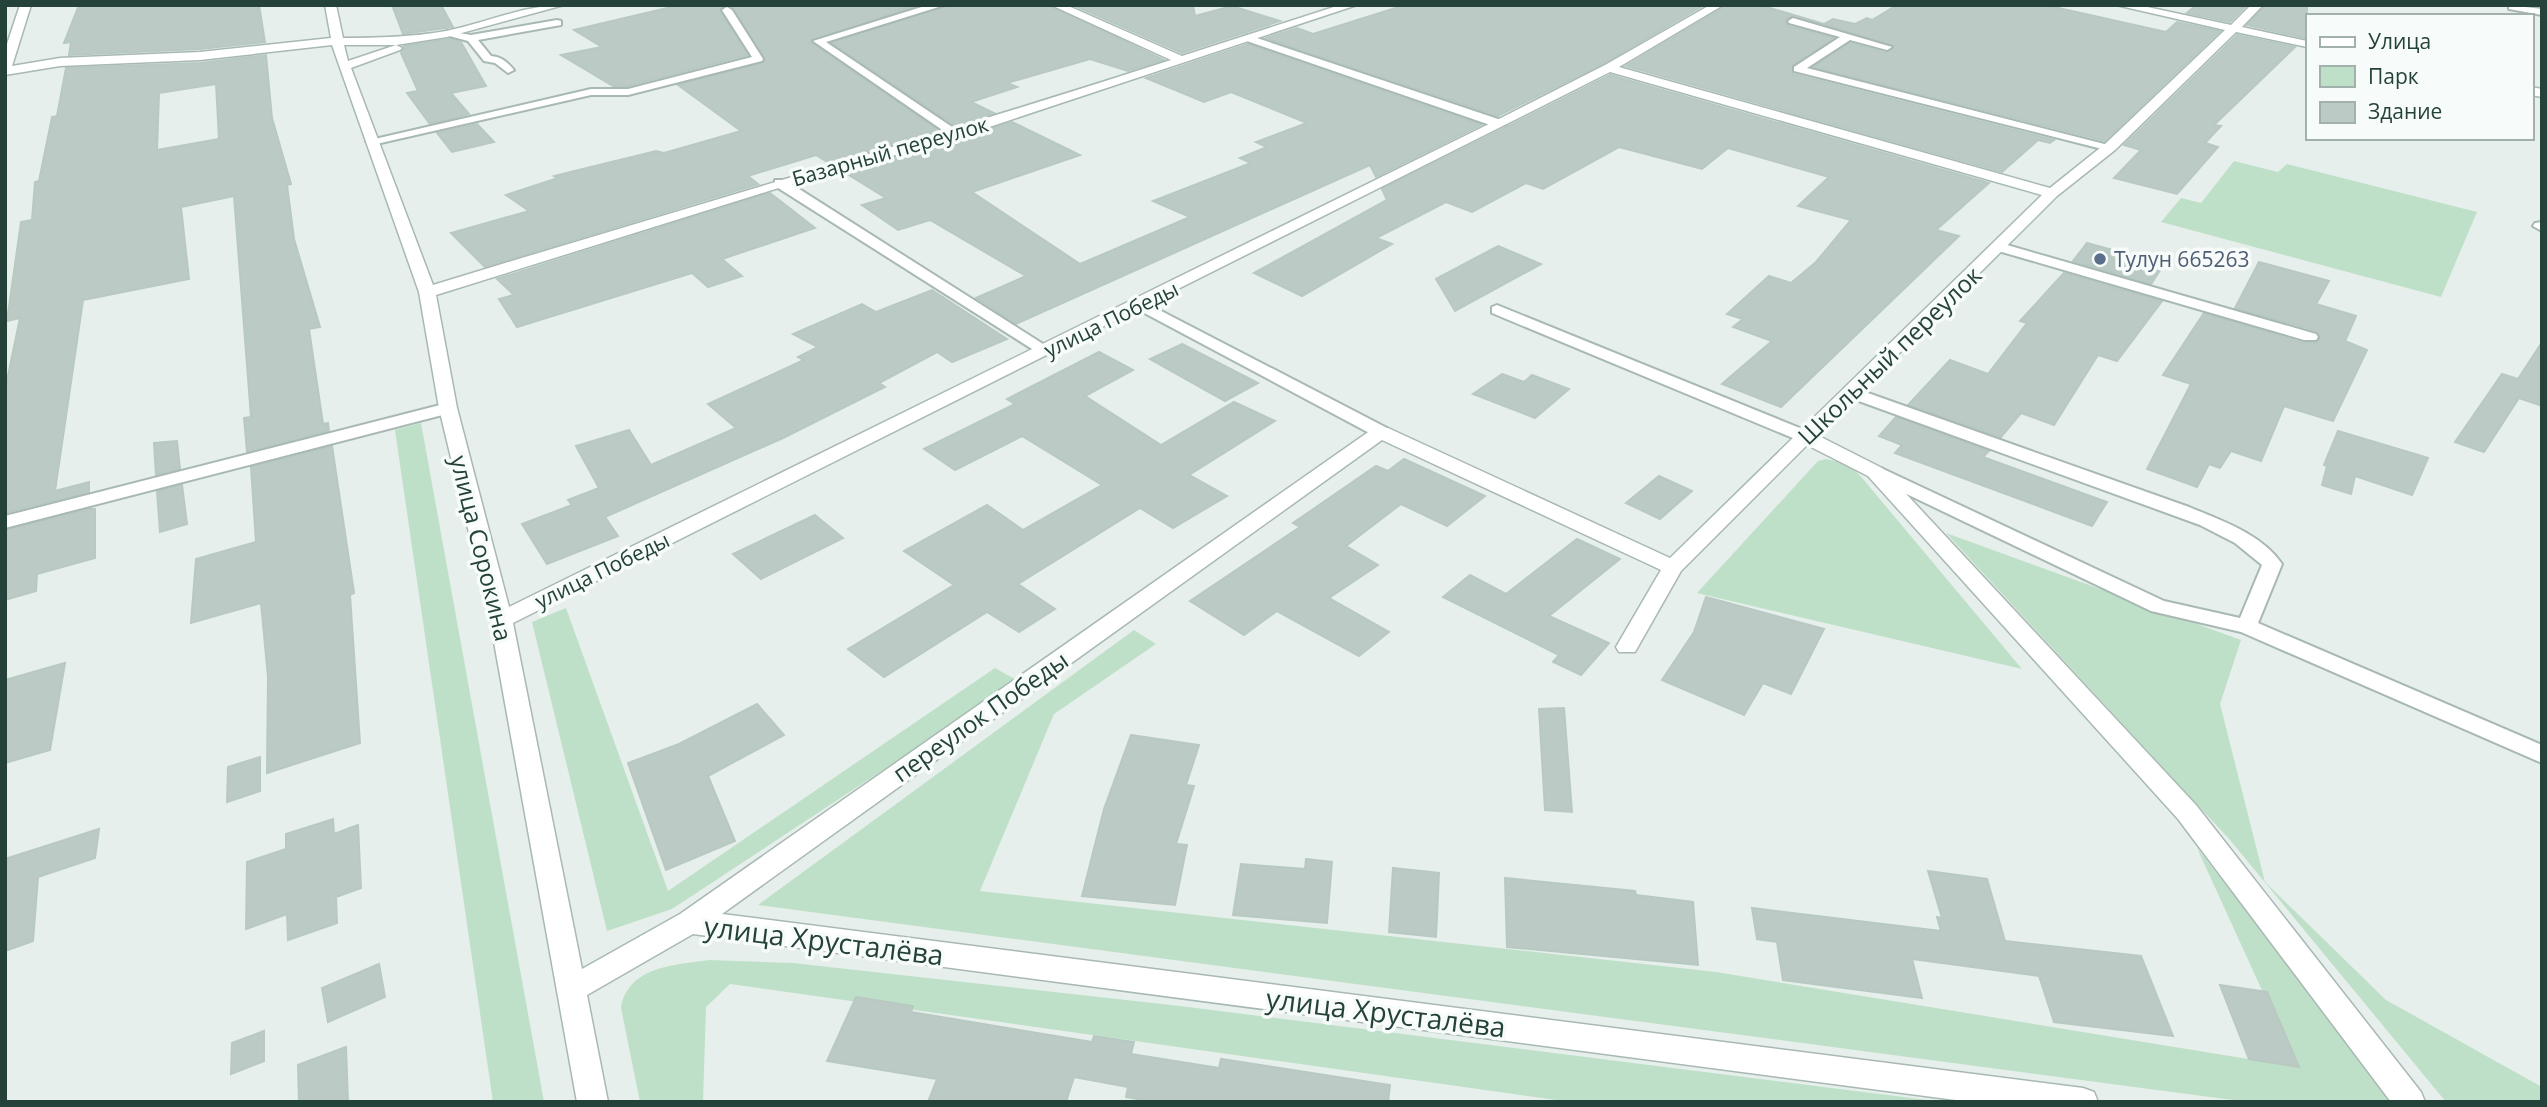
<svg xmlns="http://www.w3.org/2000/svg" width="2547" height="1107" font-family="'Open Sans',sans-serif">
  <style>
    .green { fill: #bfe0c8 }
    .building { fill: #bbcac4; stroke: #b8c9c2; stroke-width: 2; fill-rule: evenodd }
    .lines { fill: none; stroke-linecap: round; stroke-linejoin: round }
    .service-casing { stroke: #a8b8b2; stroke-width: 4 }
    .minor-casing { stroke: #a8b8b2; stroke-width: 3 }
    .service { fill: #fff; fill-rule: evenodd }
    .minor { fill: #fff; fill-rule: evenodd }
    .service-dot { fill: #5c6f8a; stroke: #f7fbf9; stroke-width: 2.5 }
    .labels { text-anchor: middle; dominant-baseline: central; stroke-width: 7; stroke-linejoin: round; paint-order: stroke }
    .far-street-label { font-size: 21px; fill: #24423a; stroke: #f7fbf9 }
    .far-service-label { font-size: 21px; fill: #4e5e75; stroke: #f7fbf9; text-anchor: start }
    .street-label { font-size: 24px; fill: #24423a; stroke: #f7fbf9 }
    .near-street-label { font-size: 28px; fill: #24423a; stroke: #f7fbf9 }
  </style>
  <rect width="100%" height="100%" fill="#e6efeb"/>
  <!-- green -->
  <g class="green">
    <polygon points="2234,161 2278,172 2287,164 2477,212 2441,297 2161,222 2181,198 2201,203"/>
    <polygon points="421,423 544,1102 493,1102 395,430"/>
    <polygon points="1826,459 1849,464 1863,479 2022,669 1697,593 1818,461"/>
    <polygon points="1946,533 2241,640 2220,704 2265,882 2386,1000 2542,1087 2542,1102 2446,1102 2230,840"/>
    <polygon points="566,608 668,891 995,668 1018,681 672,909 607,931 532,622"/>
    <polygon points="1134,630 1156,644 1054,714 980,891 1716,972 2297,1067 2197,848 2387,1092 2390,1102 2248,1102 758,905"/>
    <path d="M709 960 793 963 1180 1006 1943 1102H1570L730 984 706 1007 703 1102H640L621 1008C628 966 675 965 709 960Z"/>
  </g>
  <!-- building -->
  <g class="building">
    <polygon points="79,5 259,5 265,42 200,49 69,55 71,42 64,43"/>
    <polygon points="392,5 441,5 453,27 403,34"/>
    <polygon points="680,5 725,5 720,11 748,55 628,86 613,86 561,55 602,47 574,30"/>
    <polygon points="729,5 918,5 810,42 938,130 829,163 816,155 748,176 758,184 485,267 451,233 529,211 506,195 558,178 554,176 656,151 664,153 741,131 678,85 764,62 765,58"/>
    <polygon points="947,5 1049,5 1164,60 1128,71 1090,59 1007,83 1017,87 971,102 994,113 954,125 832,43"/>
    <polygon points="1073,5 1193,5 1195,16 1232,6 1280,21 1182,53"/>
    <polygon points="1405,5 1704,5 1604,63 1498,116 1266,38 1297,28 1313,34"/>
    <polygon points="1722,5 1760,5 1824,24 1833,19 1855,24 1867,18 1872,20 1897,5 2045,5 2166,32 2177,22 2220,31 2105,141 1813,67 1850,43 1886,53 1894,46 1794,15 1785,20 1788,26 1834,38 1793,65 1793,74 2054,140 2050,143 2038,140 2002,172 1626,66 1721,9"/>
    <polygon points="2196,5 2247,5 2230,22 2187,13"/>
    <polygon points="2266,5 2307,5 2307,35 2305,38 2247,25"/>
    <polygon points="2237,35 2295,47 2214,125 2221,126 2205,143 2218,147 2177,194 2114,178 2141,150 2124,145"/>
    <polygon points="450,39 461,42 486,86 451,93 469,114 430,124 407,93 418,91 401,53 404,46"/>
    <polygon points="1248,44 1481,125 1376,177 1370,165 1016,324 976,298 1026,276 930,220 898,230 862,205 886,198 844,172 1012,122 1080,155 972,192 1080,264 1190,217 1153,201 1251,163 1240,158 1267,147 1256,142 1307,123 1231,92 1204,102 1146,78"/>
    <path d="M266 55 272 118 291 184 287 185 294 239 320 327 309 329 323 424 328 423 329 431 247 452 244 418 251 417 234 196 181 207 189 279 83 300 55 491 89 482V492L5 513V390L20 318 7 321 21 222 32 220 35 182 39 181 52 117 57 116 66 68 200 63ZM216 84 219 139 157 150 159 93Z"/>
    <polygon points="1610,75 1989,183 1936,230 1959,236 1781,407 1722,384 1772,341 1733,327 1743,319 1727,314 1769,276 1791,283 1816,262 1851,220 1798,206 1829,177 1728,148 1702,169 1619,147 1543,189 1526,183 1472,212 1446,202 1376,238 1392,244 1302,296 1254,273 1387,200 1382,189"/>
    <polygon points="477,124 494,142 452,152 437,133"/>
    <polygon points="770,193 815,228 722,259 742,276 708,287 692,273 517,327 499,299 514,295 497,279"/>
    <polygon points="2087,243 2164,264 2151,284 2073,261"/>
    <polygon points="1498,246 1541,264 1455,311 1436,279"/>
    <polygon points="2259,262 2329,281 2316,304 2356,316 2345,341 2367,350 2333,421 2284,406 2261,461 2231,451 2220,468 2209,464 2197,487 2147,469 2191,384 2163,375 2204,313 2303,343 2316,343 2320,338 2317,331 2235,308"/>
    <polygon points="2064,273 2162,301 2117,361 2098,355 2054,425 2021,413 2001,437 1908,405 1950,360 1988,374 2027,323 2020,321"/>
    <polygon points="932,290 1007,339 952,362 937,352 879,383 885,387 783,438 605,517 618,536 547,564 522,524 572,505 568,500 599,488 576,446 629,430 651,465 736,428 708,404 804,360 798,357 818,347 793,334 862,304 876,312"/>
    <polygon points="2542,342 2542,406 2519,398 2484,452 2455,442 2502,374 2518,379"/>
    <polygon points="1182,344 1258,383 1225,401 1150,359"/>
    <polygon points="1099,352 1133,370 1085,396 1161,445 1234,402 1275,421 1189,475 1227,496 1173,528 1140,508 1018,584 1055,609 1019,632 987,612 884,677 848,649 954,585 904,551 987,505 1023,530 1102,485 1022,436 955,470 924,449 1015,404 1007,399"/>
    <polygon points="1502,374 1524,382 1532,375 1569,389 1535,418 1473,394"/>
    <polygon points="1896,417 1989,451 1983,457 2107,502 2092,526 1895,453 1902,445 1879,436"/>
    <polygon points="2338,431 2428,458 2412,495 2355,476 2351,494 2322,485 2327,466 2324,465"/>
    <polygon points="177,441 180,469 156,475 154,443"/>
    <polygon points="332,446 354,593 350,595 360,743 267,773 268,677 261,603 191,623 196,559 256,542 251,467"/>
    <polygon points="1404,459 1485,496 1447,526 1401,504 1346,546 1378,565 1329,598 1389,632 1359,656 1277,611 1244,635 1190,601 1300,527 1293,523 1376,466 1388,471"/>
    <polygon points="1659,476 1692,491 1660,519 1626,503"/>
    <polygon points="182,485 187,524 160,532 157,491"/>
    <polygon points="88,509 95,509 95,558 37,574 36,591 5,600 5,530"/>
    <polygon points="815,515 843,538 761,579 733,554"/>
    <polygon points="1577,539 1620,559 1549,616 1609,643 1581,675 1553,662 1559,655 1443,597 1470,575 1506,594"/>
    <polygon points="1706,597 1824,629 1791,694 1763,683 1744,715 1662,680 1694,632"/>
    <polygon points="65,663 50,750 5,763 5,680"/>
    <polygon points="757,704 784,735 708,776 735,841 666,870 628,763 679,744"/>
    <polygon points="1564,708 1572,812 1545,810 1539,709"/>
    <polygon points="1131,735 1199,745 1186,785 1194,786 1176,844 1187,845 1175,905 1082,896 1104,809"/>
    <polygon points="260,757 260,791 227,802 228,767"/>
    <polygon points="333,819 334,834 358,825 361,888 336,897 337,923 288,940 287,914 246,929 247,862 286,849 286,834"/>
    <polygon points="99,829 95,858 38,877 33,941 5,951 5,859"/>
    <polygon points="1306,859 1332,862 1327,923 1233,915 1241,864 1305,869"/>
    <polygon points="1393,868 1439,873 1436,937 1389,932"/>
    <polygon points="1928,871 1987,879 2005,941 2141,956 2173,1036 2054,1022 2039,976 1912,959 1922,998 1783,980 1777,942 1757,939 1752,908 1941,931 1937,917 1942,918"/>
    <polygon points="1505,878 1635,891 1636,895 1693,902 1698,965 1507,947"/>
    <polygon points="379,964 385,997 328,1022 322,988"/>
    <polygon points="2220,985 2267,992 2299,1067 2249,1059"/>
    <polygon points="856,997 913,1006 911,1012 1092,1042 1094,1036 1134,1042 1131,1054 1219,1068 1221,1059 1390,1085 1388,1102 1154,1102 1126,1097 1128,1087 1074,1077 1066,1102 928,1102 937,1079 827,1061"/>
    <polygon points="264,1031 264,1061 231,1074 232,1043"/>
    <polygon points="346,1047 348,1102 299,1102 298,1065"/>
  </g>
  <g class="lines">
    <defs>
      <g id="service">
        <polygon points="928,5 945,5 826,42 958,131 960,134 954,138 813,41"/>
        <polygon points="2509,5 2542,9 2542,15 2509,9"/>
        <polygon points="727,7 732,10 763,59 762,61 628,95 591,95 372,145 366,141 591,89 628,89 752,57 722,10"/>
        <polygon points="1793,18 1892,47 1887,50 1850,40 1807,68 2116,147 2110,151 1794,71 1794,67 1840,37 1789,23 1788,21"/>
        <path d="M557 20 561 21V25L478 40 491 56C502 57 507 62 514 70L508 73 495 63 484 61 468 41 442 34 447 31 471 35Z"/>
        <polygon points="1248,35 1504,121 1506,124 1496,127 1244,40 1243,38"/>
        <polygon points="775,180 785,180 1054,351 1052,354 1040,354 775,186"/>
        <polygon points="2542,222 2542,231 2533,226 2535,223"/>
        <polygon points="2000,243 2316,334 2318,337 2316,340 2304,340 1995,250 1993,247"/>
        <polygon points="1140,300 1387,428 1390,432 1387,436 1375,436 1135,308 1132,305"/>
        <polygon points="1497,305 1812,433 1815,437 1812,441 1800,441 1492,313 1492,307"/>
        <path d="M1851 387 2189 507C2220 520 2262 534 2282 564L2258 623 2542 745V763L2241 632 2151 611 1869 476 1866 472 1869 468H1881L2164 601 2240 618 2262 565 2235 543 2200 525 1845 396 1843 392 1845 388Z"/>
        <polygon points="448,403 454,404 456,408 454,412 5,528 5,516"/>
      </g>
      <g id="minor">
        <path d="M20 5H31L12 66 60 58 200 52 331 38 325 5H336L343 38C378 38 412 37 446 31 486 23 524 5 564 5L447 37 396 45 402 48 400 50 351 68 433 285C678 210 926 139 1171 60L1051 5H1066L1182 56 1340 5H1357L959 137 785 186 436 295 457 408 509 607 1495 121 1605 65 1710 5 1720 7 1619 67 2050 188 2105 144 2225 30 2116 5H2138L2231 25 2251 5H2263L2242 27 2307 41V47L2236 32 2115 150 2057 196 1817 435 1882 468 2196 805 2421 1092 2425 1102H2391L2178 819 1868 476 1807 445 1681 571 1635 652H1619L1616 647 1661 570 1382 440 722 914 2083 1088 2094 1092 2098 1102H1971L693 934 587 995 608 1102H577L490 620 439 408 419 292 332 45 200 60 60 66 5 75V50ZM344 45H396L348 61ZM1610 72 2042 195 1670 558 1388 428H1374L680 914 582 969 513 623Z"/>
        <polygon points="2531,87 2542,89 2542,97 2531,95"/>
      </g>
    </defs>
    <!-- service casing -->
    <use href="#service" class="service-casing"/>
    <!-- minor casing -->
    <use href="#minor" class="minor-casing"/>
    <!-- service -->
    <use href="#service" class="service"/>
    <!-- minor -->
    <use href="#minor" class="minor"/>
  </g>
  <!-- markers -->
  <circle class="service-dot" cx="2100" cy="259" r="7"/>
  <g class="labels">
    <!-- far-street labels -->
    <g class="far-street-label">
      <text transform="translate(890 151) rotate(-16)">Базарный переулок</text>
      <text transform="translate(1111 319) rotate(-26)">улица Победы</text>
      <text transform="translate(602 570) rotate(-26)">улица Победы</text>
    </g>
    <!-- far-service labels -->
    <g class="far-service-label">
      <text x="2114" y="259">Тулун 665263</text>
    </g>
    <!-- street labels -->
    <g class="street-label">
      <text transform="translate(1889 355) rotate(-44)">Школьный переулок</text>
      <text transform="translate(482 548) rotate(76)">улица Сорокина</text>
      <text transform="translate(980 716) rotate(-35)">переулок Победы</text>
    </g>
    <!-- near-street labels -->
    <g class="near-street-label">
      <text transform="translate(824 940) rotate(7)">улица Хрусталёва</text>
      <text transform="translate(1386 1012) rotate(7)">улица Хрусталёва</text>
    </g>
  </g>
  <!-- border -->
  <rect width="2547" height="1107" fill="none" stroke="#24423a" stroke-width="14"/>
  <!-- legend -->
  <rect x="2306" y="14" width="228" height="126" fill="#f7fbf9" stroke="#a3b1ad" stroke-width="2"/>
  <rect x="2320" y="37" width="35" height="10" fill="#ffffff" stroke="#a3b1ad" stroke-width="2"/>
  <text x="2368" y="49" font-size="21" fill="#24423a">Улица</text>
  <rect x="2320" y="66" width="35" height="21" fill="#bfe0c8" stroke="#a3b1ad" stroke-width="2"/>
  <text x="2368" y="84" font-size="21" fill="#24423a">Парк</text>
  <rect x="2320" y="102" width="35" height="21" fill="#bbcac4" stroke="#a3b1ad" stroke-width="2"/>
  <text x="2368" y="119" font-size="21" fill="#24423a">Здание</text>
</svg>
